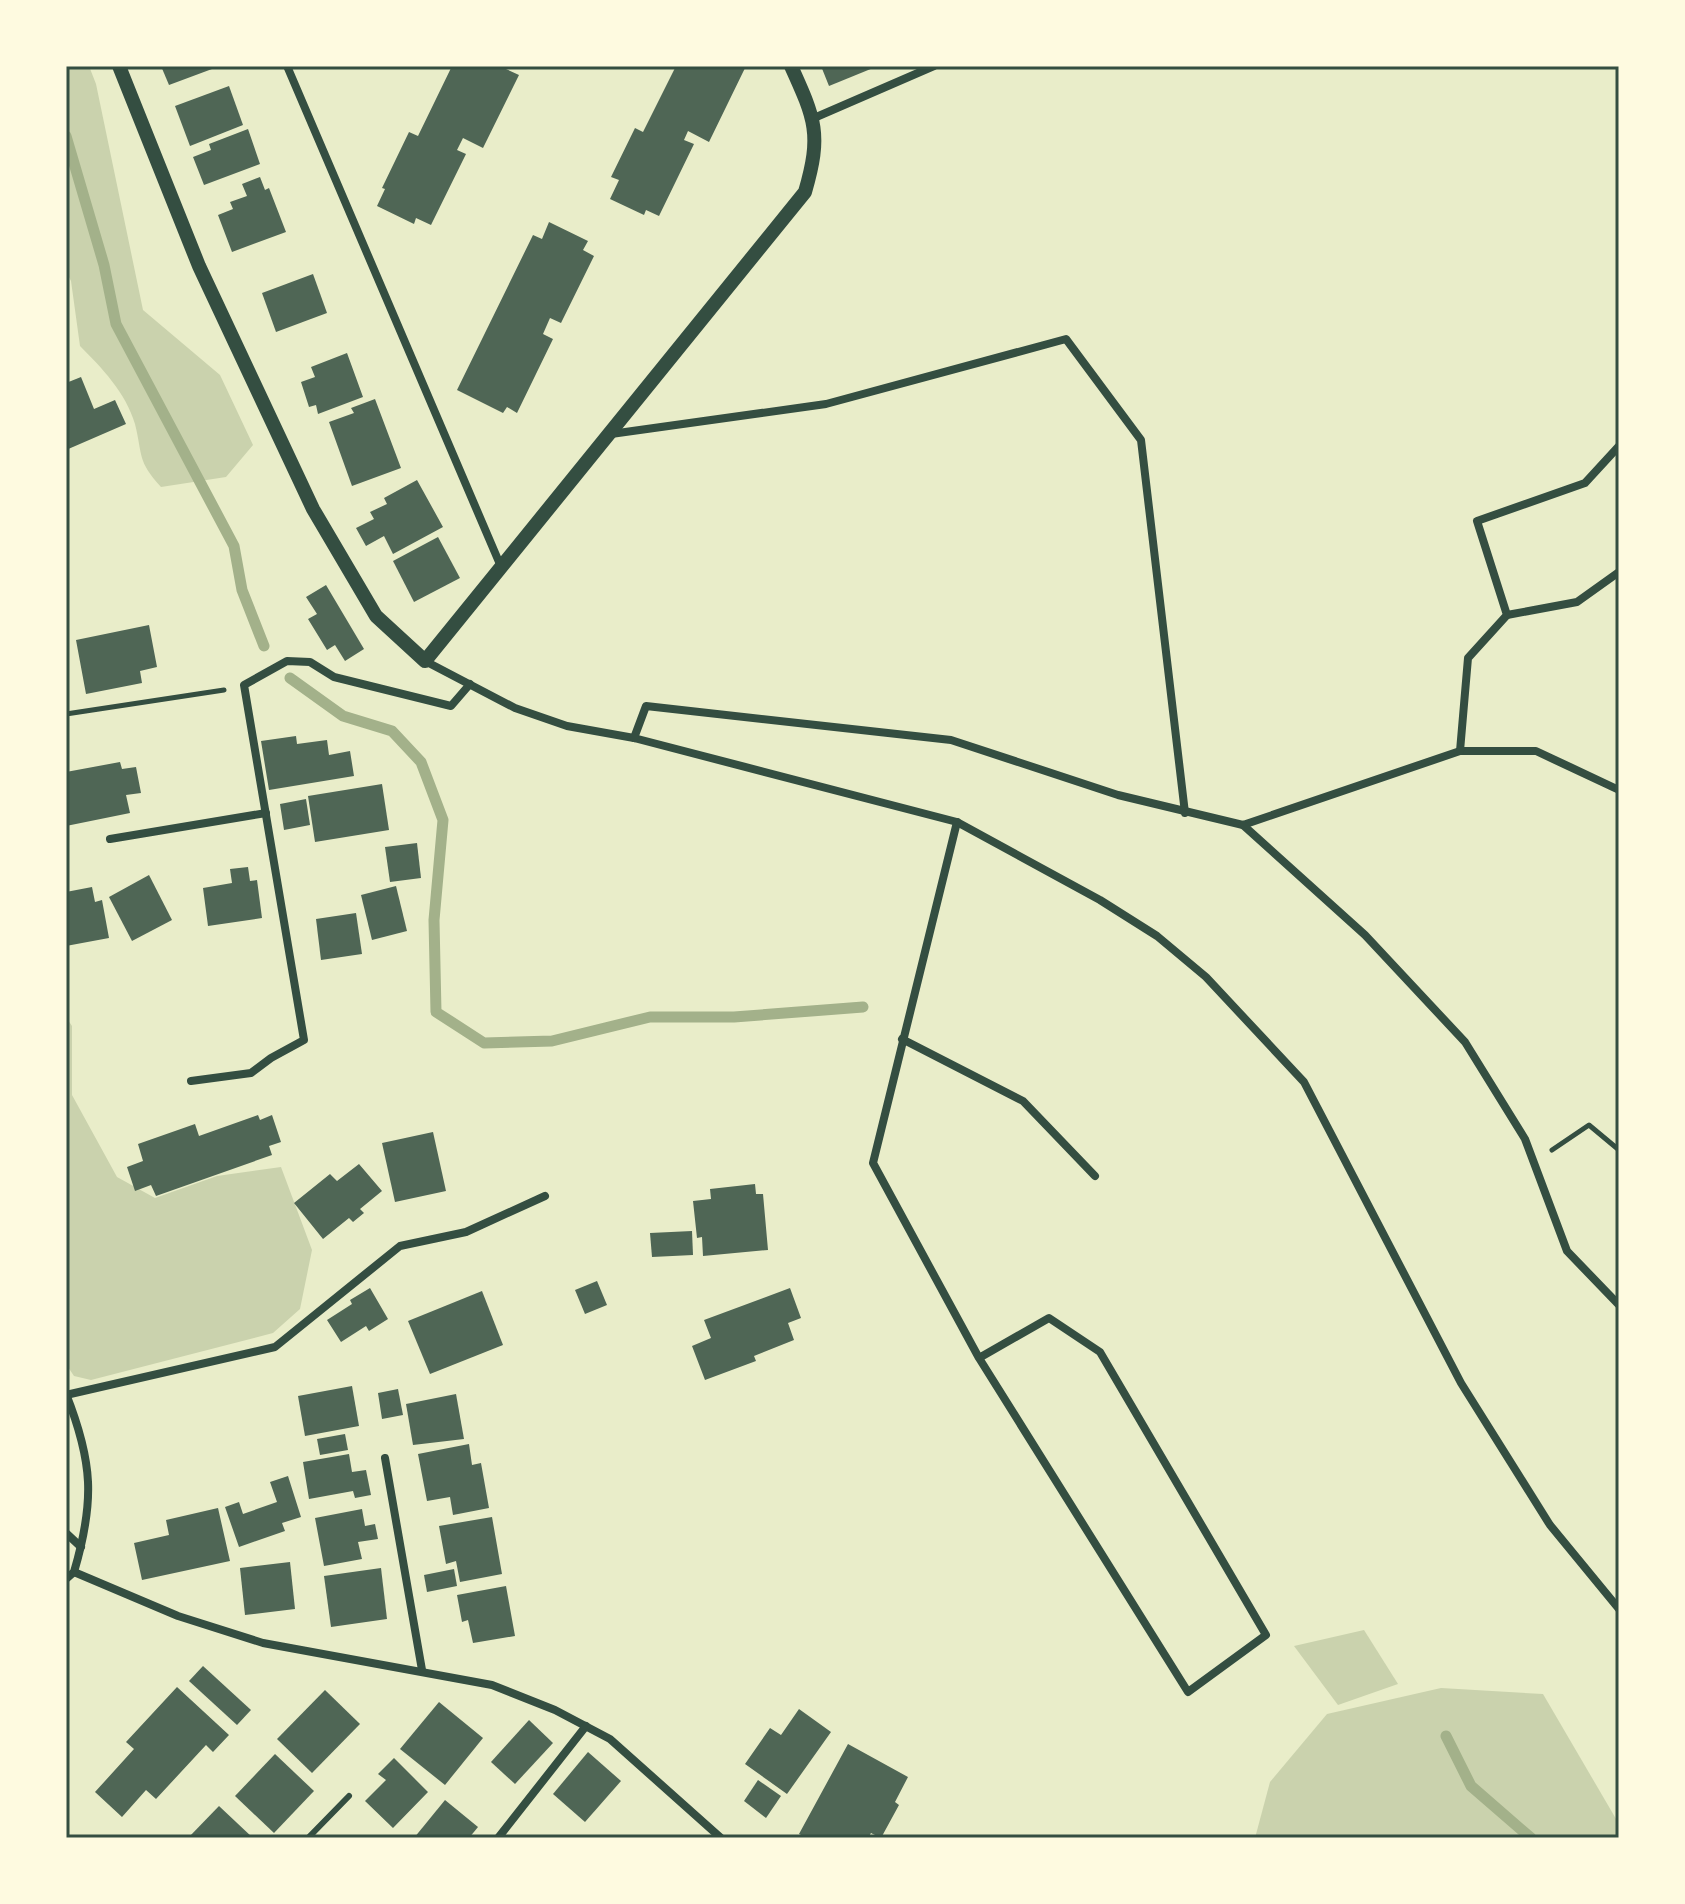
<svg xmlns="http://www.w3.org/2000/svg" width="1685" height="1904" font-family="'Space Grotesk',sans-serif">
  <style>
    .green { fill: #cad2ad }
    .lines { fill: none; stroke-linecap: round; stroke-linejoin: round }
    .stream { stroke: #a3b18a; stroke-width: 11 }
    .building { fill: #4f6655 }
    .path { stroke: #344e41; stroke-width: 5 }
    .service { stroke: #344e41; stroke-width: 6 }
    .minor { stroke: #344e41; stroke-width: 8 }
    .tertiary { stroke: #344e41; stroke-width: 14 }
    .neatline { fill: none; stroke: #344e41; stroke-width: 3 }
  </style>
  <rect width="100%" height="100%" fill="#e9edc9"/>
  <!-- green -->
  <g class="green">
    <path d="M66 66H89L96 84 143 310 220 375 253 445 226 477 161 487C137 460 143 457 135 424 126 393 102 368 80 346L71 281 66 271Z"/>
    <polygon points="66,1017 72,1026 72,1095 117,1177 155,1198 217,1176 281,1167 312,1250 300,1309 273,1333 91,1380 74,1376 66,1364"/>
    <polygon points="1364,1630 1398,1684 1338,1705 1294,1646"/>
    <polygon points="1441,1688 1543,1694 1619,1824 1619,1838 1255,1838 1270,1782 1327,1714"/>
  </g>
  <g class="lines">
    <!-- stream -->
    <g class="stream">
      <polyline points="66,136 104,265 116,324 234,546 242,590 264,646"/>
      <polyline points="290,678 343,716 392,731 421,762 443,820 434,920 436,1012 484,1043 552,1041 650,1017 734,1017 863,1007"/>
      <polyline points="1446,1736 1471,1786 1531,1838"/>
    </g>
  </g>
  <!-- building -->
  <g class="building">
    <polygon points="161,66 211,66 212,69 169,85"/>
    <polygon points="452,66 508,66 506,69 519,75 483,148 463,138 457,150 466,154 431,225 416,218 414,224 377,206 385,189 382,188 409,132 418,136"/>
    <polygon points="676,66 746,66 709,142 688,131 684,140 694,144 659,216 646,210 644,215 610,199 619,180 611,177 635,128 643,132"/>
    <polygon points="821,66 878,66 829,86"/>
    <polygon points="229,86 243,125 190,146 175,106"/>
    <polygon points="248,129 260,164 204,185 193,157 211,150 209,144"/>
    <polygon points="260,177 265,190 269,188 286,232 232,252 218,215 233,209 230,202 247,196 242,184"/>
    <polygon points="549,222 588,241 583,250 594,256 561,323 550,318 543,334 553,339 517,413 507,407 503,413 457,390 533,235 542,239"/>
    <polygon points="313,274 327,313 276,332 262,293"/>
    <polygon points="347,353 363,397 318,414 316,405 309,407 301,382 315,377 311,367"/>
    <polygon points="81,377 94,409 115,400 126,424 66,450 66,383"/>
    <polygon points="375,399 401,468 352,486 329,422 354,413 351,408"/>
    <polygon points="417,480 443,527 393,554 384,536 366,546 356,528 374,519 370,512 387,504 384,498"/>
    <polygon points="438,537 460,578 414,602 393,561"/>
    <polygon points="326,585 364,649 345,661 335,645 327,650 308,619 317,614 306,597"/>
    <polygon points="149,625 157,667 140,671 142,683 86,694 76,640"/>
    <polygon points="296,736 297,744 327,740 329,755 350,751 354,776 269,790 261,741"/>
    <polygon points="120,762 122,769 136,767 141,793 126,795 130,813 66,826 66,772"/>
    <polygon points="382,784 389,830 315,842 308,796"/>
    <polygon points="306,799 310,825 284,830 280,804"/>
    <polygon points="417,843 421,878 390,882 385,847"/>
    <polygon points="248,867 250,881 257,880 262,918 208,926 203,888 232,883 230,869"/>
    <polygon points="149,875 172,920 132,941 109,897"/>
    <polygon points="396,886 407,931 372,940 361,895"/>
    <polygon points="92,887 95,902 102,900 109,938 66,946 66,892"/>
    <polygon points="356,913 362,954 321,960 316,919"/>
    <polygon points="258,1115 260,1120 272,1115 281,1142 269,1146 272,1155 156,1196 151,1185 135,1191 127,1167 143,1161 138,1144 195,1124 199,1136"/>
    <polygon points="433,1132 446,1191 395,1202 382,1143"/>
    <polygon points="359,1164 382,1191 360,1209 364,1213 353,1222 349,1218 323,1239 294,1203 330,1174 337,1181"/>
    <polygon points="755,1184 756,1194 763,1194 768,1250 703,1256 702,1237 697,1238 693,1201 711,1199 710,1189"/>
    <polygon points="692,1231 693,1255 652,1257 650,1233"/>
    <polygon points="597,1281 607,1305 585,1314 575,1290"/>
    <polygon points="370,1288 388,1319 369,1331 366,1326 341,1342 327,1320 352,1304 350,1300"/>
    <polygon points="790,1288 801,1318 788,1323 794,1340 754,1356 756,1361 705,1380 692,1346 711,1338 704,1320"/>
    <polygon points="482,1291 503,1345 430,1374 408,1321"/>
    <polygon points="352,1386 359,1426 305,1436 298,1396"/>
    <polygon points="398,1389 403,1415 382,1419 378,1393"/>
    <polygon points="456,1394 464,1439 413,1445 406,1404"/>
    <polygon points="345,1434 348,1450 320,1455 317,1439"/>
    <polygon points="469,1444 472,1465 481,1463 489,1508 453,1515 450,1497 427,1501 418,1454"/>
    <polygon points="349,1454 352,1472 366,1470 371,1495 355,1498 353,1491 309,1499 303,1462"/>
    <polygon points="288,1476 301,1517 282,1523 285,1531 239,1547 225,1507 239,1502 243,1514 277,1502 270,1482"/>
    <polygon points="218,1508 230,1561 142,1580 134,1543 169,1535 166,1520"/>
    <polygon points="362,1509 365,1526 375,1524 378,1539 358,1542 362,1559 324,1566 315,1518"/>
    <polygon points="492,1517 502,1574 460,1582 456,1561 446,1564 439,1526"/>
    <polygon points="290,1562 295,1609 245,1615 240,1568"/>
    <polygon points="381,1568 387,1619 331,1627 324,1576"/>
    <polygon points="454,1569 457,1586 427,1592 424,1575"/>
    <polygon points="506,1586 515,1636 473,1643 468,1620 462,1622 457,1595"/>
    <polygon points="203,1666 251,1710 237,1725 189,1681"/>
    <polygon points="177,1687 229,1735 213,1752 206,1745 156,1799 146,1790 122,1817 95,1792 134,1749 126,1742"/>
    <polygon points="325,1690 360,1724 312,1773 277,1739"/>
    <polygon points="439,1702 483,1738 445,1785 400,1749"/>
    <polygon points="799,1709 831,1732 787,1794 745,1764 770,1728 781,1735"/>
    <polygon points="529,1720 553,1743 515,1784 491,1762"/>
    <polygon points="848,1744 908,1777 895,1802 899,1805 881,1838 871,1833 868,1838 807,1838 799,1834"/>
    <polygon points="588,1752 621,1781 585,1822 553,1794"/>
    <polygon points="275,1754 314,1791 274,1833 235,1796"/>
    <polygon points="394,1758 428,1792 393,1828 365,1801 386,1780 378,1774"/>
    <polygon points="758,1780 781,1796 766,1818 744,1801"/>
    <polygon points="445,1800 478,1827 469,1838 414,1838"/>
    <polygon points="219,1806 253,1838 188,1838"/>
  </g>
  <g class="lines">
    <!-- path -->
    <g class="path">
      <polyline points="66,714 224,690"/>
      <polyline points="1552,1150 1589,1125 1619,1150"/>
    </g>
    <!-- service -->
    <polyline class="service" points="308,1838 349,1796"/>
    <!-- minor -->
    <g class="minor">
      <polyline points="287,66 502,569"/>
      <polyline points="814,118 934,66"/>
      <polyline points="611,434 826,404 1066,339 1141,440 1185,813"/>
      <polyline points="1507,615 1577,602 1619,572"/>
      <polyline points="425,661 515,708 567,726 634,738 957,822 1100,900 1157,936 1206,977 1304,1082 1461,1383 1550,1525 1619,1609"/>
      <polyline points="634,738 646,706 951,740 1118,795 1243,825 1460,751 1536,751 1619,790"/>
      <polyline points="1460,751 1468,658 1507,615 1477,521 1585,483 1619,446"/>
      <polyline points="957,822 873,1163 979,1358 1188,1692 1266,1635 1100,1352 1049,1318 979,1358"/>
      <polyline points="1243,825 1365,935 1465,1042 1525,1139 1567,1251 1619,1305"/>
      <polyline points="110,839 266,813"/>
      <polyline points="902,1039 1023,1101 1095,1176"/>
      <polyline points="191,1081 251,1073 271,1058 304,1040 244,685 287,661 310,662 334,677 451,706 470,684"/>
      <path d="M66 1394C93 1462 95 1501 74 1572L66 1579"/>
      <polyline points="66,1395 275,1347 400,1246 466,1232 545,1196"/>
      <polyline points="385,1458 422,1670"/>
      <polyline points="66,1533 81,1547"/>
      <polyline points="74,1572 178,1616 263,1643 492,1685 555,1710 610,1739 721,1838"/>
      <polyline points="498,1838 586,1726"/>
    </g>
    <!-- tertiary -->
    <path class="tertiary" d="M119 66 199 266 313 509 376 616 425 661 805 192C822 134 815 119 791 66"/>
  </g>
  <!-- border -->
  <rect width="1685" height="1904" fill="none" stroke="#fefae0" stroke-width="136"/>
  <rect x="68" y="68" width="1549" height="1768" class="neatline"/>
</svg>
